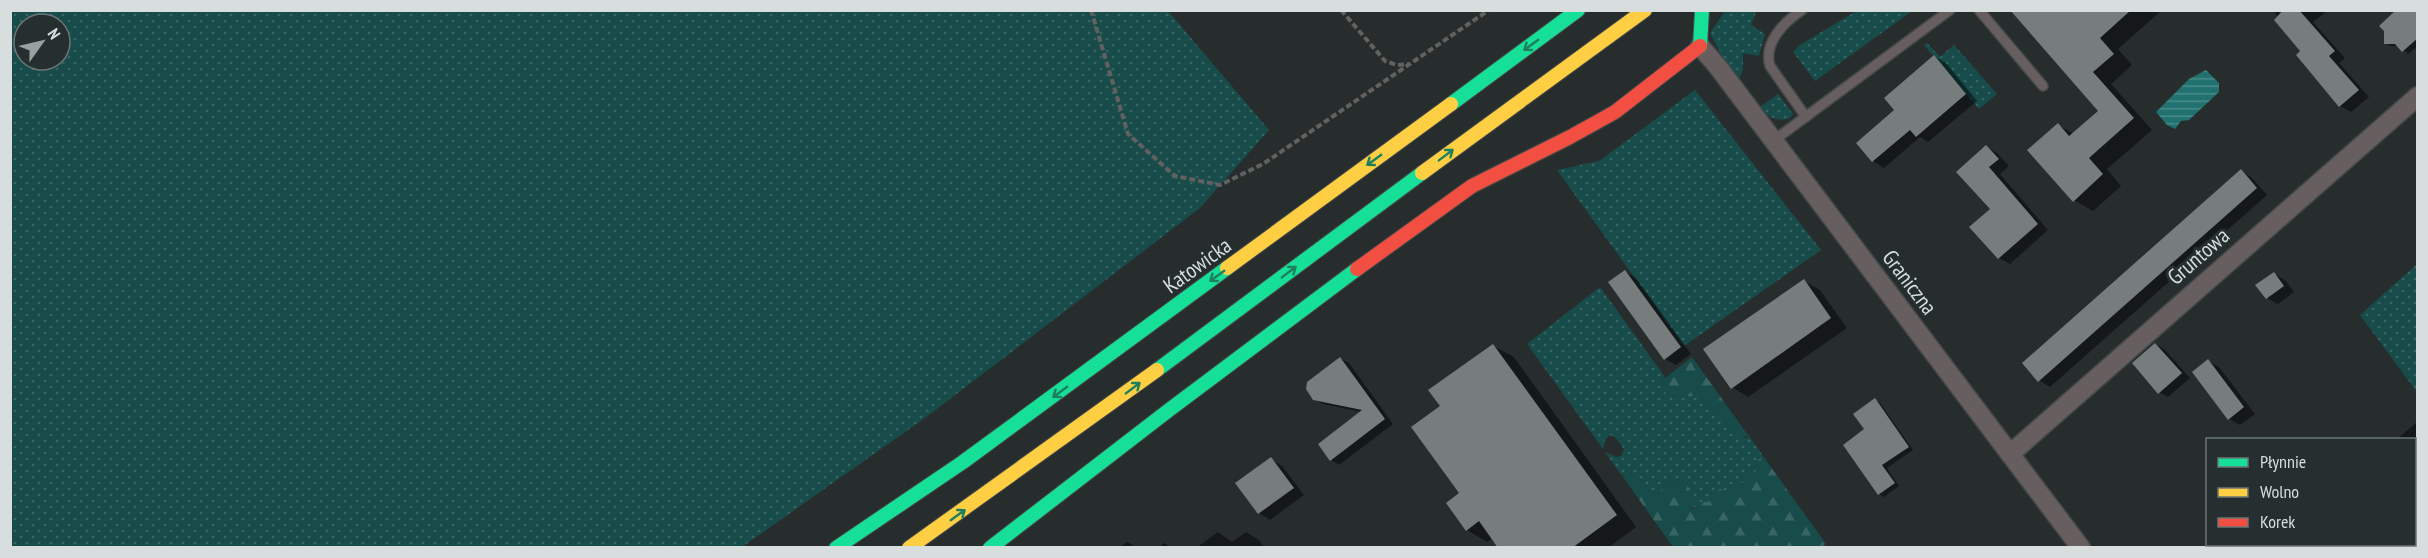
<svg xmlns="http://www.w3.org/2000/svg" width="2428" height="558" font-family="'PT Sans Narrow',sans-serif">
  <style>
    .grass { fill: url(#grass-dots); fill-rule: evenodd }
    .forest { fill: url(#forest-firs) }
    .water { fill: url(#water-rules) }
    .shadow { fill: #0007 }
    .building { fill: #777d7c }
    .lines { fill: none; stroke-linecap: round; stroke-linejoin: round }
    .lane-casing { stroke: #444848; stroke-width: 12 }
    .street-casing { stroke: #444848; stroke-width: 21 }
    .fast-casing { stroke: #444848; stroke-width: 16 }
    .slow-casing { stroke: #444848; stroke-width: 16 }
    .jam-casing { stroke: #444848; stroke-width: 16 }
    .path { stroke: #636060; stroke-width: 4; stroke-dasharray: 6 3; stroke-linecap: butt }
    .lane { stroke: #675f5f; stroke-width: 9 }
    .street { stroke: #675f5f; stroke-width: 18 }
    .fast { stroke: #16e098; stroke-width: 14 }
    .slow { stroke: #ffcf43; stroke-width: 14 }
    .jam { stroke: #f24e42; stroke-width: 14 }
    .oneway { stroke: #1e7f5e }
    .labels { text-anchor: middle; dominant-baseline: central; stroke-width: 6; stroke-linejoin: round; paint-order: stroke }
    .street-label { font-size: 22px; fill: #d7dedd; stroke: #252f2f }
  </style>
  <defs>
    <pattern id="grass-dots" width="8" height="8" patternUnits="userSpaceOnUse" patternTransform="scale(1.5)"><rect width="8" height="8" fill="#174c4b"/><path d="M2 2h.1M6 6h.1" fill="none" stroke="#386564" stroke-width="1.8" stroke-linecap="round"/></pattern>
    <pattern id="forest-firs" width="22" height="20" patternUnits="userSpaceOnUse" patternTransform="scale(1.5)"><rect width="22" height="20" fill="#174c4b"/><path d="M5 1l3.5 6h-7zM16 11l3.5 6h-7z" fill="#386564"/></pattern>
    <pattern id="water-rules" width="6" height="5" patternUnits="userSpaceOnUse" patternTransform="scale(1.5)"><rect width="6" height="5" fill="#20716f"/><path d="M0 2.5h6" fill="none" stroke="#4a8b8a"/></pattern>
  </defs>
  <rect width="100%" height="100%" fill="#272d2d"/>
  <!-- grass -->
  <g class="grass">
    <polygon points="1757,10 1751,25 1765,34 1759,56 1743,53 1743,69 1739,80 1723,58 1710,33 1725,11"/>
    <polygon points="1858,10 1912,11 1815,81 1793,52 1800,45"/>
    <path d="M10 11H1168L1269 130 1200 208 925 418 742 547H11ZM24 24H60V60H24Z"/>
    <polygon points="1927,43 1940,57 1954,45 1997,94 1979,109 1924,45"/>
    <polygon points="1695,90 1821,250 1684,346 1557,170 1599,161"/>
    <path d="M1778 94 1793 114 1790 118C1778 122 1768 118 1760 107Z"/>
    <polygon points="2417,264 2417,392 2360,315"/>
    <path d="M1600 287 1665 377 1660 382C1666 404 1684 395 1700 396L1711 411 1724 417 1730 432 1746 438 1749 436 1763 456 1757 461 1755 476 1728 492 1720 489 1708 502 1690 509C1688 493 1696 491 1680 479L1667 482 1657 495 1651 496 1644 481 1633 476 1630 470 1623 474V477L1605 452 1616 457 1621 456 1624 449 1616 438 1610 435 1605 440 1603 449 1527 344Z"/>
  </g>
  <!-- forest -->
  <g class="forest">
    <path d="M1692 357 1745 431 1749 436 1737 437 1730 432 1724 417 1711 411 1700 396C1684 395 1665 404 1660 382Z"/>
    <path d="M1763 456 1826 544 1821 547H1673L1623 477 1625 470H1630L1633 476 1644 481 1651 495H1657L1667 482 1680 479C1696 491 1688 493 1690 509H1694L1698 502H1708L1714 489H1720L1728 492C1732 486 1735 482 1743 485L1748 476 1755 475 1757 461Z"/>
  </g>
  <!-- water -->
  <polygon class="water" points="2206,70 2219,83 2219,92 2189,120 2181,121 2175,129 2167,125 2156,112 2189,79"/>
  <!-- shadow -->
  <g class="shadow">
    <polygon points="2012,10 2162,10 2118,49 2132,65 2111,84 2152,130 2107,169 2121,186 2093,211 2074,200 2058,125 2074,134 2100,111"/>
    <polygon points="2273,10 2323,10 2325,13 2313,22 2345,58 2339,63 2369,97 2351,112 2340,106"/>
    <polygon points="2418,10 2418,46 2408,54 2399,46 2391,46 2385,43"/>
    <polygon points="1935,57 1946,63 1977,101 1928,142 1920,137 1884,168 1873,161 1858,144 1896,110"/>
    <polygon points="1986,147 1997,153 2009,166 2000,174 2048,230 2010,264 1999,258"/>
    <polygon points="2241,171 2252,178 2267,195 2050,387 2039,380"/>
    <polygon points="1625,272 1636,278 1691,354 1676,365 1665,359"/>
    <polygon points="2274,274 2285,280 2294,292 2278,304 2267,298"/>
    <polygon points="1804,281 1820,290 1847,328 1748,397 1732,387"/>
    <polygon points="2156,344 2164,349 2190,378 2168,397 2159,392"/>
    <polygon points="1493,346 1514,357 1636,527 1608,548 1500,548 1493,538 1487,542 1467,530 1442,407"/>
    <polygon points="1341,359 1349,363 1393,424 1339,465 1331,460 1362,412 1323,404 1314,399"/>
    <polygon points="2208,361 2219,367 2255,414 2240,425 2229,419"/>
    <polygon points="1875,400 1880,403 1913,450 1887,468 1899,486 1884,497 1879,494 1866,430"/>
    <polygon points="2418,421 2418,495 2414,498 2414,440 2396,440"/>
    <polygon points="1271,459 1282,466 1304,495 1270,520 1259,513 1237,483"/>
    <polygon points="1218,532 1232,542 1246,532 1259,540 1264,548 1196,548"/>
    <polygon points="1127,542 1138,548 1118,548"/>
    <polygon points="1164,543 1172,548 1158,548"/>
  </g>
  <!-- building -->
  <g class="building">
    <polygon points="2010,10 2131,10 2100,38 2114,54 2093,72 2134,118 2089,158 2103,174 2073,202 2027,150 2058,123 2069,136 2098,111"/>
    <polygon points="2283,10 2299,10 2335,51 2329,56 2359,90 2339,107 2296,55 2300,51 2274,20"/>
    <polygon points="2396,10 2418,10 2418,38 2402,52 2395,44 2384,44 2384,31 2379,26"/>
    <polygon points="1934,55 1966,94 1916,137 1910,130 1872,162 1856,143 1894,110 1884,98"/>
    <polygon points="1986,145 1999,159 1989,167 2038,224 1998,259 1969,227 1990,209 1956,172"/>
    <polygon points="2241,169 2257,188 2038,382 2022,363"/>
    <polygon points="1625,270 1681,347 1664,360 1608,282"/>
    <polygon points="2274,272 2284,286 2266,299 2255,285"/>
    <polygon points="1804,279 1831,318 1731,389 1703,349"/>
    <polygon points="2155,343 2182,373 2158,394 2132,363"/>
    <polygon points="1493,344 1617,515 1572,548 1498,548 1479,521 1466,531 1446,503 1459,493 1411,427 1440,406 1428,390"/>
    <polygon points="1340,357 1385,419 1330,461 1318,444 1362,410 1313,400 1306,389 1307,382"/>
    <polygon points="2208,359 2244,407 2228,420 2192,372"/>
    <polygon points="1875,398 1909,447 1882,465 1895,483 1878,495 1843,445 1864,429 1853,414"/>
    <polygon points="1271,457 1294,488 1258,514 1235,483"/>
  </g>
  <g class="lines">
    <defs>
      <g id="lane">
        <path d="M1802 10C1784 22 1763 43 1770 66L1806 117"/>
        <polyline points="1979,10 2043,86"/>
        <polyline points="1773,141 1950,10"/>
      </g>
      <g id="street">
        <polyline points="1700,46 1718,67 2081,548"/>
        <polyline points="2010,454 2418,96"/>
      </g>
      <g id="fast">
        <polyline points="1700,46 1702,10"/>
        <polyline points="1451,104 1578,10"/>
        <polyline points="1157,370 1422,173"/>
        <polyline points="836,548 963,462 1227,268"/>
        <polyline points="990,548 1169,410 1357,269"/>
      </g>
      <g id="slow">
        <polyline points="1422,173 1645,10"/>
        <polyline points="1227,268 1451,104"/>
        <polyline points="909,548 1157,370"/>
      </g>
      <polyline id="jam" points="1357,269 1472,186 1570,137 1615,112 1700,46"/>
    </defs>
    <!-- lane casing -->
    <use href="#lane" class="lane-casing"/>
    <!-- street casing -->
    <use href="#street" class="street-casing"/>
    <!-- fast casing -->
    <use href="#fast" class="fast-casing"/>
    <!-- slow casing -->
    <use href="#slow" class="slow-casing"/>
    <!-- jam casing -->
    <use href="#jam" class="jam-casing"/>
    <!-- path -->
    <g class="path">
      <polyline points="1091,10 1128,134 1175,176 1220,185 1263,164 1489,10"/>
      <polyline points="1341,10 1385,61 1397,65 1409,64"/>
    </g>
    <!-- lane -->
    <use href="#lane" class="lane"/>
    <!-- street -->
    <use href="#street" class="street"/>
    <!-- fast -->
    <use href="#fast" class="fast"/>
    <!-- slow -->
    <use href="#slow" class="slow"/>
    <!-- jam -->
    <use href="#jam" class="jam"/>
  </g>
  <!-- one-way arrows -->
  <defs><path id="oneway-shaft" d="M-6 0H5M1.5-3L5.5 0L1.5 3" fill="none" stroke-width="1.6" stroke-linecap="round" stroke-linejoin="round" transform="scale(1.5)"/></defs>
  <g class="oneway">
    <use href="#oneway-shaft" transform="translate(1531 45) rotate(144)"/>
    <use href="#oneway-shaft" transform="translate(1446 155) rotate(-37)"/>
    <use href="#oneway-shaft" transform="translate(1374 160) rotate(144)"/>
    <use href="#oneway-shaft" transform="translate(1289 272) rotate(-37)"/>
    <use href="#oneway-shaft" transform="translate(1217 276) rotate(144)"/>
    <use href="#oneway-shaft" transform="translate(1133 388) rotate(-37)"/>
    <use href="#oneway-shaft" transform="translate(1060 392) rotate(144)"/>
    <use href="#oneway-shaft" transform="translate(958 515) rotate(-36)"/>
  </g>
  <g class="labels">
    <!-- street labels -->
    <g class="street-label">
      <text transform="translate(2198 256) rotate(-41)">Gruntowa</text>
      <text transform="translate(1197 265) rotate(-36)">Katowicka</text>
      <text transform="translate(1910 282) rotate(53)">Graniczna</text>
    </g>
  </g>
  <!-- border -->
  <rect width="2428" height="558" fill="none" stroke="#d7dedd" stroke-width="24"/>
  <!-- legend -->
  <rect x="2206" y="438" width="210" height="108" fill="#252f2f" stroke="#6c7575" stroke-width="1.5"/>
  <rect x="2218" y="458" width="30" height="9" fill="#16e098" stroke="#6c7575" stroke-width="1.5"/>
  <text x="2260" y="468" font-size="18" fill="#d7dedd">Płynnie</text>
  <rect x="2218" y="488" width="30" height="9" fill="#ffcf43" stroke="#6c7575" stroke-width="1.5"/>
  <text x="2260" y="498" font-size="18" fill="#d7dedd">Wolno</text>
  <rect x="2218" y="518" width="30" height="9" fill="#f24e42" stroke="#6c7575" stroke-width="1.5"/>
  <text x="2260" y="528" font-size="18" fill="#d7dedd">Korek</text>
  <!-- north arrow -->
  <g transform="translate(42 42) rotate(56)"><circle r="28" fill="#252f2f" stroke="#6c7575" stroke-width="1.5"/>
  <path d="M0-4.5L10 22L0 15L-10 22Z" fill="#99a09f"/>
  <text y="-9" font-size="16" font-weight="bold" text-anchor="middle" fill="#d7dedd">N</text>
  </g>
</svg>
